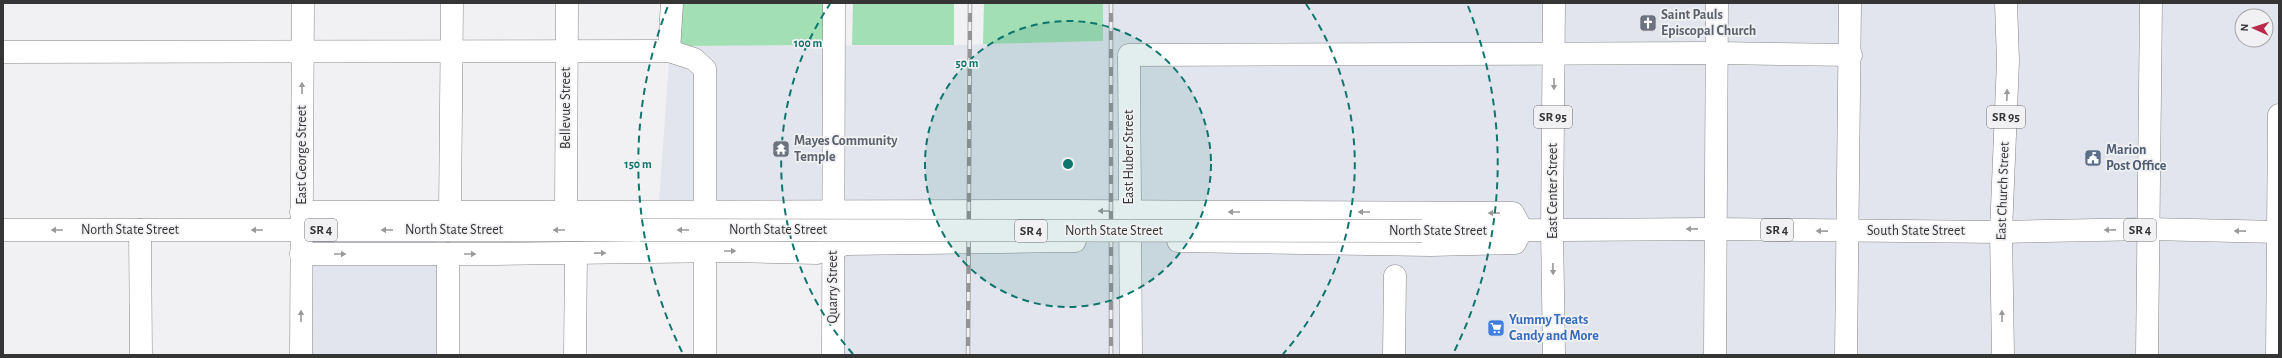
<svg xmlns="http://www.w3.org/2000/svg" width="2282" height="358" font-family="'Alegreya Sans',sans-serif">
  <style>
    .built { fill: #e2e5ee; fill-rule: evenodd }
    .green { fill: #a3dfb4 }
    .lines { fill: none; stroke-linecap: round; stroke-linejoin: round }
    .minor-casing { stroke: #878789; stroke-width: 23 }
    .major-casing { stroke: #878789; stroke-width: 23 }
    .minor { stroke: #fff; stroke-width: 22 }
    .major { stroke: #fff; stroke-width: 22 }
    .rail-casing { stroke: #949495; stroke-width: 4.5 }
    .rail { stroke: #f1f1f3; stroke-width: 3; stroke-dasharray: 9; stroke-linecap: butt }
    .major-bridge-casing { stroke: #878789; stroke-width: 23; stroke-linecap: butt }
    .major-bridge { stroke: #fff; stroke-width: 22 }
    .oneway { fill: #9a9a9a }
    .ring { fill: none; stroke: #0f766e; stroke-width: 2; stroke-dasharray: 7 5 }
    .labels { text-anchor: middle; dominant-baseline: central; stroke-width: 3.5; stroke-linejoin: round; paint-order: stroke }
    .shield { fill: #f1f1f3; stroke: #6d6d6e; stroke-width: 1 }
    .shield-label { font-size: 13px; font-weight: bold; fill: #353535 }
    .worship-label { font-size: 14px; font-weight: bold; fill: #5b616d; stroke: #f1f1f3; text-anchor: start }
    .street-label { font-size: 14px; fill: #353535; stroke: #f1f1f3 }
    .service-label { font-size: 14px; font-weight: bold; fill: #4e5e75; stroke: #f1f1f3; text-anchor: start }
    .shop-label { font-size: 14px; font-weight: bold; fill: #366cbe; stroke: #f1f1f3; text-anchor: start }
    .centre { fill: #0f766e; stroke: #f1f1f3; stroke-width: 2 }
    .ring-label { font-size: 12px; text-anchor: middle; font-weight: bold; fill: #0f766e; stroke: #f1f1f3; stroke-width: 3.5; stroke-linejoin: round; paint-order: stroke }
  </style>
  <rect width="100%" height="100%" fill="#f1f1f3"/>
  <!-- built -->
  <g class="built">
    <path d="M1103 3H2279V355H838L837 230H657L670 46 954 45 1103 41ZM2242 16H2266V40H2242Z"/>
    <polygon points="300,229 436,231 439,355 302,355"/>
  </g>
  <!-- green -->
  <g class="green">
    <polygon points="672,3 829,3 828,45 670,46"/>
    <polygon points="853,3 954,3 954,45 852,45"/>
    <polygon points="984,3 1103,3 1103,41 983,44"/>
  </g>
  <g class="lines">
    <defs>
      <g id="minor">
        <polyline points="669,51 672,3"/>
        <polyline points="3,52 669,51 694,59 705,69 705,355"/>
        <polyline points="301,212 1073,211 1513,213 1522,230 1515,243 1430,245 1178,241"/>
        <polyline points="450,212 452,3"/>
        <polyline points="566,212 567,3"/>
        <polyline points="140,230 141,355"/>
        <polyline points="301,254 496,254 730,251 817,253 846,244 1075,241"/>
        <polyline points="301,355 303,3"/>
        <polyline points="448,355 448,254"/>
        <polyline points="575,355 576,253"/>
        <polyline points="833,355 834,3"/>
        <polyline points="1131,355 1129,55 1716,53 1851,55"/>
        <polyline points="1394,355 1395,276"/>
        <polyline points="1715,355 1717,3"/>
        <polyline points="1846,355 1850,3"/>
        <polyline points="2147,355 2151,3"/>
        <polyline points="2277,355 2279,115"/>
      </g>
      <g id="major">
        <polyline points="1554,3 1552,230 1554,355"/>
        <polyline points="3,230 640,230"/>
        <polyline points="1422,231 1714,229 2001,232 2149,229 2279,232"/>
        <polyline points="2003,355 2001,232 2008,61 2006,3"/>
      </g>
    </defs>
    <!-- minor casing -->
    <use href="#minor" class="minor-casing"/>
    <!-- major casing -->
    <use href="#major" class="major-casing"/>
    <!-- minor -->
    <use href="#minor" class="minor"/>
    <!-- major -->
    <use href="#major" class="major"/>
    <defs>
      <g id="rail">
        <polyline points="968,355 970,3"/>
        <polyline points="1111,355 1111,3"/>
      </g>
    </defs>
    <!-- rail casing -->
    <use href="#rail" class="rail-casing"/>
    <!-- rail -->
    <use href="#rail" class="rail"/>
    <defs>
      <polyline id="major-bridge" points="640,230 1422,231"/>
    </defs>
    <!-- major-bridge casing -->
    <use href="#major-bridge" class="major-bridge-casing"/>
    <!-- major-bridge -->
    <use href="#major-bridge" class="major-bridge"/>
  </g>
  <!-- one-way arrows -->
  <defs><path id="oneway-solid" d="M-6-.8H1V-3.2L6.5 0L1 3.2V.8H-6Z"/></defs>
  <g class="oneway">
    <use href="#oneway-solid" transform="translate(1554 84) rotate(90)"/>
    <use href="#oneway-solid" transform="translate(302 88) rotate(-90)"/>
    <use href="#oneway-solid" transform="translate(2007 95) rotate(-88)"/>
    <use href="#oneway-solid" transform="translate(1104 211) rotate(-180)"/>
    <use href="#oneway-solid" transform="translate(1234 212) rotate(-180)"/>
    <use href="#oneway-solid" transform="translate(1364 212) rotate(-180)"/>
    <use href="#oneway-solid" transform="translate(1494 213) rotate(-180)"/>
    <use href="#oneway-solid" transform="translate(1692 229) rotate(179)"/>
    <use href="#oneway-solid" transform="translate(57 230) rotate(180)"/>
    <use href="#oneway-solid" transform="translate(257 230) rotate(-180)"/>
    <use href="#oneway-solid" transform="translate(387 230) rotate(-180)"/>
    <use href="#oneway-solid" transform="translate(559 230) rotate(-180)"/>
    <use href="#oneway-solid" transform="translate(683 230) rotate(-180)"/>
    <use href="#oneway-solid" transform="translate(2110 230) rotate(179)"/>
    <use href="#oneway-solid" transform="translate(1822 231) rotate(-179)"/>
    <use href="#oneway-solid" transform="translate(2240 231) rotate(-179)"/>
    <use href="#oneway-solid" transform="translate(730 251)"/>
    <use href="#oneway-solid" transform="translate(600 253) rotate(-1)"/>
    <use href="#oneway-solid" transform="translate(340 254)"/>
    <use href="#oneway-solid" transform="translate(470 254)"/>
    <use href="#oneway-solid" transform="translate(1553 269) rotate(89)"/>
    <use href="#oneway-solid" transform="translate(301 316) rotate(-90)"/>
    <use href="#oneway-solid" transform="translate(2002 316) rotate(-91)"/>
  </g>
  <!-- distance rings -->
  <circle cx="1068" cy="164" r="143" fill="#0f766e" fill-opacity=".12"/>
  <g class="ring">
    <circle cx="1068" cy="164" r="143"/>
    <path d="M853 354A287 287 0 0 1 830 4M1306 4A287 287 0 0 1 1283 354"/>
    <path d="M682 352A430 430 0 0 1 668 6M1468 6A430 430 0 0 1 1454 352"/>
  </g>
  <!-- icons -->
  <defs>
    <symbol id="church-square" viewBox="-11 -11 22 22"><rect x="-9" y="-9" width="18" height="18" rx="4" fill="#6b7280" stroke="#f1f1f3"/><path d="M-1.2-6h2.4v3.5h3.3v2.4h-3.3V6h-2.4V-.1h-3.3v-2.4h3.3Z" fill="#fff"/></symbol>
    <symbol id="temple-square" viewBox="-11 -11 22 22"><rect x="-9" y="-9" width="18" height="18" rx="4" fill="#6b7280" stroke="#f1f1f3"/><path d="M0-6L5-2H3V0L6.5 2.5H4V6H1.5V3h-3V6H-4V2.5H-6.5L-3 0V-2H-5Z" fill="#fff"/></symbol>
    <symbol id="civic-square" viewBox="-11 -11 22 22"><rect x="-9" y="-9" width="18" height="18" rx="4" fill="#5c6f8a" stroke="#f1f1f3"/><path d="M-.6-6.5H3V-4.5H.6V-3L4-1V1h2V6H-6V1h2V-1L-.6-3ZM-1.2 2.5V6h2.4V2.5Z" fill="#fff"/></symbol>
    <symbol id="supermarket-square" viewBox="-11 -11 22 22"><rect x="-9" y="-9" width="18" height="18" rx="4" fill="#3f7fe0" stroke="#f1f1f3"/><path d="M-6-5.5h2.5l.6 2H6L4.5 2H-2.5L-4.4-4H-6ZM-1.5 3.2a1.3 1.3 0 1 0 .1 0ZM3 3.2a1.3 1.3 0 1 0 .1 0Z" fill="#fff"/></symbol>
  </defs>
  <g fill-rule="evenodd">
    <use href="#church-square" x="1638" y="13" width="20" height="20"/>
    <use href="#temple-square" x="771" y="139" width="20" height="20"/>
    <use href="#civic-square" x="2083" y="148" width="20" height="20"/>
    <use href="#supermarket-square" x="1486" y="318" width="20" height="20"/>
  </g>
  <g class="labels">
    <!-- shield labels -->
    <g class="shield">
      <rect x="1534" y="106" width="38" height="22" rx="3"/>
      <rect x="1987" y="106" width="38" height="22" rx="3"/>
      <rect x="305" y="219" width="32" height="22" rx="3"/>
      <rect x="1761" y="219" width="32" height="22" rx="3"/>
      <rect x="2124" y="219" width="32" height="22" rx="3"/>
      <rect x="1015" y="220" width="32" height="22" rx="3"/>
    </g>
    <g class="shield-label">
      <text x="1553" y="117">SR 95</text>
      <text x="2006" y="117">SR 95</text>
      <text x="321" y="230">SR 4</text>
      <text x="1777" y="230">SR 4</text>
      <text x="2140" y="230">SR 4</text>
      <text x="1031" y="231">SR 4</text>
    </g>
    <!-- worship labels -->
    <g class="worship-label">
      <text x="1661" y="15">Saint Pauls<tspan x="1661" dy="16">Episcopal Church</tspan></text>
      <text x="794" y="141">Mayes Community<tspan x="794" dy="16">Temple</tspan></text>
    </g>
    <!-- street labels -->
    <g class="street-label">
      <text transform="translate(566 108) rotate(-90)">Bellevue Street</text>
      <text transform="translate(302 155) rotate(-90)">East George Street</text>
      <text transform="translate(1129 157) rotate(-90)">East Huber Street</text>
      <text transform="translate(1553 191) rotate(-90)">East Center Street</text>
      <text transform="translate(2003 191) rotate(-88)">East Church Street</text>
      <text x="130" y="230">North State Street</text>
      <text x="454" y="230">North State Street</text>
      <text x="778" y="230">North State Street</text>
      <text x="1114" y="231">North State Street</text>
      <text x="1438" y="231">North State Street</text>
      <text x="1916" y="231">South State Street</text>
      <text transform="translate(833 287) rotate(-90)">Quarry Street</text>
    </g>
    <!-- service labels -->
    <g class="service-label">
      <text x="2106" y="150">Marion<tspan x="2106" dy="16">Post Office</tspan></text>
    </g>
    <!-- shop labels -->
    <g class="shop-label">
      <text x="1509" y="320">Yummy Treats<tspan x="1509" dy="16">Candy and More</tspan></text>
    </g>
  </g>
  <circle cx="1068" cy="164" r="6" class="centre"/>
  <g class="ring-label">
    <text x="808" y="47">100 m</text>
    <text x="967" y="67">50 m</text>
    <text x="638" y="168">150 m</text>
  </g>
  <!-- border -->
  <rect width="2282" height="358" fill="none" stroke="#353535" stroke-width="8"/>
  <!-- north arrow -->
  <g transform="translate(2254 28) rotate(273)"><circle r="19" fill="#f1f1f3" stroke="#a6a6a7"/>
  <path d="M0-3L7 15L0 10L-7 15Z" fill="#ba2949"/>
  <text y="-6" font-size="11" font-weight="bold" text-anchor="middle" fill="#353535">N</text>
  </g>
</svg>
